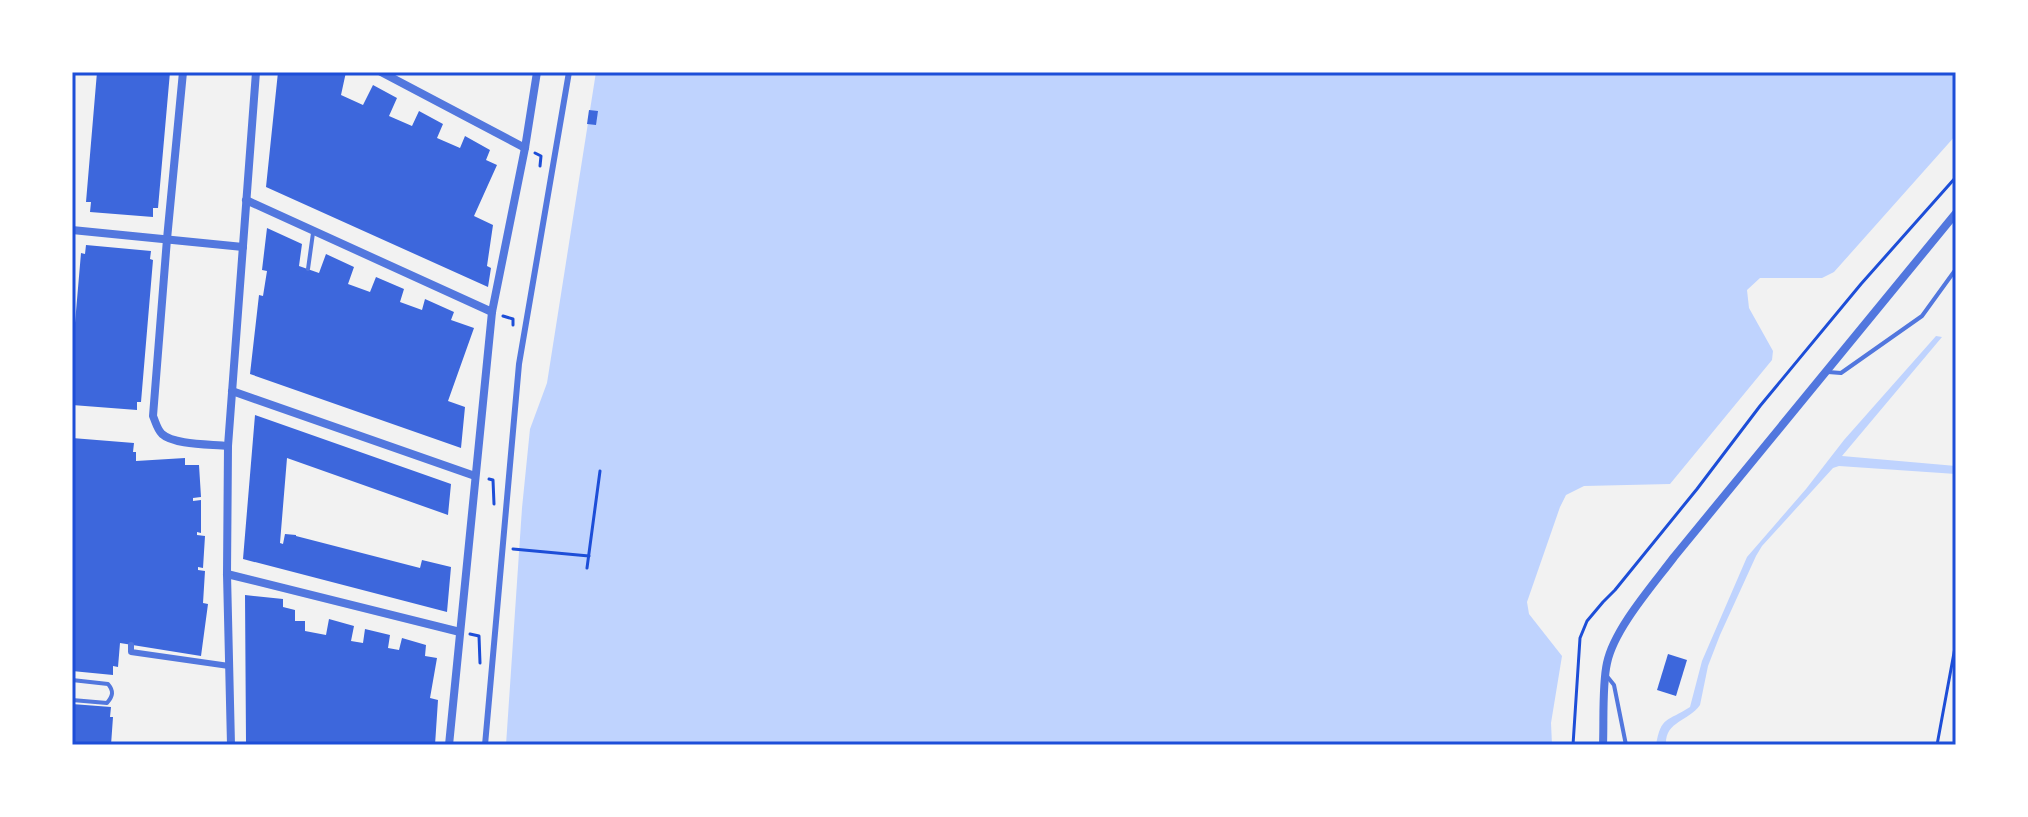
<svg xmlns="http://www.w3.org/2000/svg" width="2028" height="817" font-family="Roboto,sans-serif">
  <style>
    .water { fill: #bfd3fe }
    .building { fill: #3d67dc }
    .lines { fill: none; stroke-linecap: round; stroke-linejoin: round }
    .path { stroke: #1d4ed8; stroke-width: 3 }
    .service { stroke: #5277de; stroke-width: 4 }
    .pedestrian { stroke: #5277de; stroke-width: 6 }
    .minor { stroke: #5277de; stroke-width: 8 }
    .neatline { fill: none; stroke: #1d4ed8; stroke-width: 3 }
  </style>
  <rect width="100%" height="100%" fill="#f2f2f2"/>
  <!-- water -->
  <g class="water">
    <polygon points="596,72 1956,72 1956,135 1834,272 1822,278 1760,278 1747,290 1749,308 1773,351 1772,360 1670,484 1584,486 1566,495 1560,507 1527,602 1529,614 1562,656 1551,723 1552,745 506,745 522,508 530,429 547,383"/>
    <path d="M1936 336 1942 337 1842 456 1956 466V474L1839 466 1833 468 1762 546 1756 556 1720 635 1708 666 1700 705C1688 722 1665 721 1666 745H1656C1661 716 1667 722 1690 707L1702 661 1747 557 1806 489 1844 440Z"/>
  </g>
  <!-- building -->
  <g class="building">
    <polygon points="97,72 170,72 158,208 153,208 153,217 90,212 91,202 86,202"/>
    <polygon points="278,72 346,72 341,95 363,105 373,85 397,98 389,116 412,126 419,111 443,124 437,138 460,148 465,136 490,150 486,160 497,165 474,216 493,225 487,266 491,268 488,287 266,187"/>
    <polygon points="589,110 598,111 596,125 587,124"/>
    <polygon points="267,228 302,244 299,266 319,273 326,254 354,267 348,284 370,292 376,277 404,289 400,302 422,310 425,299 454,312 451,320 474,328 448,401 465,407 461,448 250,374 259,295 263,296 267,271 262,270"/>
    <polygon points="86,245 151,251 150,259 153,260 141,402 137,402 137,410 72,405 72,358 81,253 85,254"/>
    <polygon points="255,415 451,484 448,515 287,458 280,543 283,544 285,534 296,535 296,536 420,568 422,560 451,567 447,612 243,559"/>
    <polygon points="72,438 134,443 133,452 136,452 136,461 185,458 185,465 199,465 201,497 193,498 193,501 201,500 201,533 197,532 197,535 205,536 203,568 198,567 198,570 205,571 203,603 208,604 201,656 120,643 118,667 113,666 113,675 72,671"/>
    <polygon points="245,595 283,599 283,607 295,610 295,621 305,621 305,631 326,635 329,619 354,626 351,641 363,643 365,629 390,635 388,648 399,650 402,638 426,645 425,656 437,658 430,698 438,700 435,745 264,745 246,742"/>
    <polygon points="1668,654 1687,660 1676,696 1657,690"/>
    <polygon points="72,704 111,707 110,717 113,717 111,745 72,745"/>
  </g>
  <g class="lines">
    <!-- path -->
    <g class="path">
      <polyline points="535,153 541,156 540,166"/>
      <polyline points="503,316 513,319 513,325"/>
      <polyline points="489,479 493,480 494,504"/>
      <polyline points="513,549 589,556"/>
      <polyline points="587,568 600,471"/>
      <polyline points="470,634 479,636 480,663"/>
      <polyline points="1573,745 1580,638 1587,621 1603,602 1615,590 1697,489 1760,406 1861,284 1956,177"/>
      <polyline points="1937,745 1956,642"/>
    </g>
    <!-- service -->
    <g class="service">
      <polyline points="308,269 313,233"/>
      <polyline points="1828,372 1841,373 1922,316 1956,269"/>
      <polyline points="1606,675 1614,685 1626,745"/>
      <path d="M72 680 108 684C114 691 113 696 107 703L72 700"/>
    </g>
    <!-- pedestrian -->
    <g class="pedestrian">
      <polyline points="131,645 131,652 229,666"/>
      <polyline points="485,745 519,364 569,72"/>
    </g>
    <!-- minor -->
    <g class="minor">
      <path d="M183 72 167 239 153 416C156 423 157 429 162 434 174 445 211 444 228 446"/>
      <polyline points="381,72 525,148"/>
      <polyline points="246,200 492,312"/>
      <polyline points="72,230 243,247"/>
      <polyline points="232,391 475,476"/>
      <polyline points="227,574 460,632"/>
      <polyline points="231,745 227,574 228,446 256,72"/>
      <polyline points="449,745 492,312 525,148 537,72"/>
      <path d="M1603 745C1604 721 1602 685 1607 663 1614 629 1653 585 1674 557L1956 213"/>
    </g>
  </g>
  <!-- border -->
  <rect width="2028" height="817" fill="none" stroke="#ffffff" stroke-width="148"/>
  <rect x="74" y="74" width="1880" height="669" class="neatline"/>
</svg>
